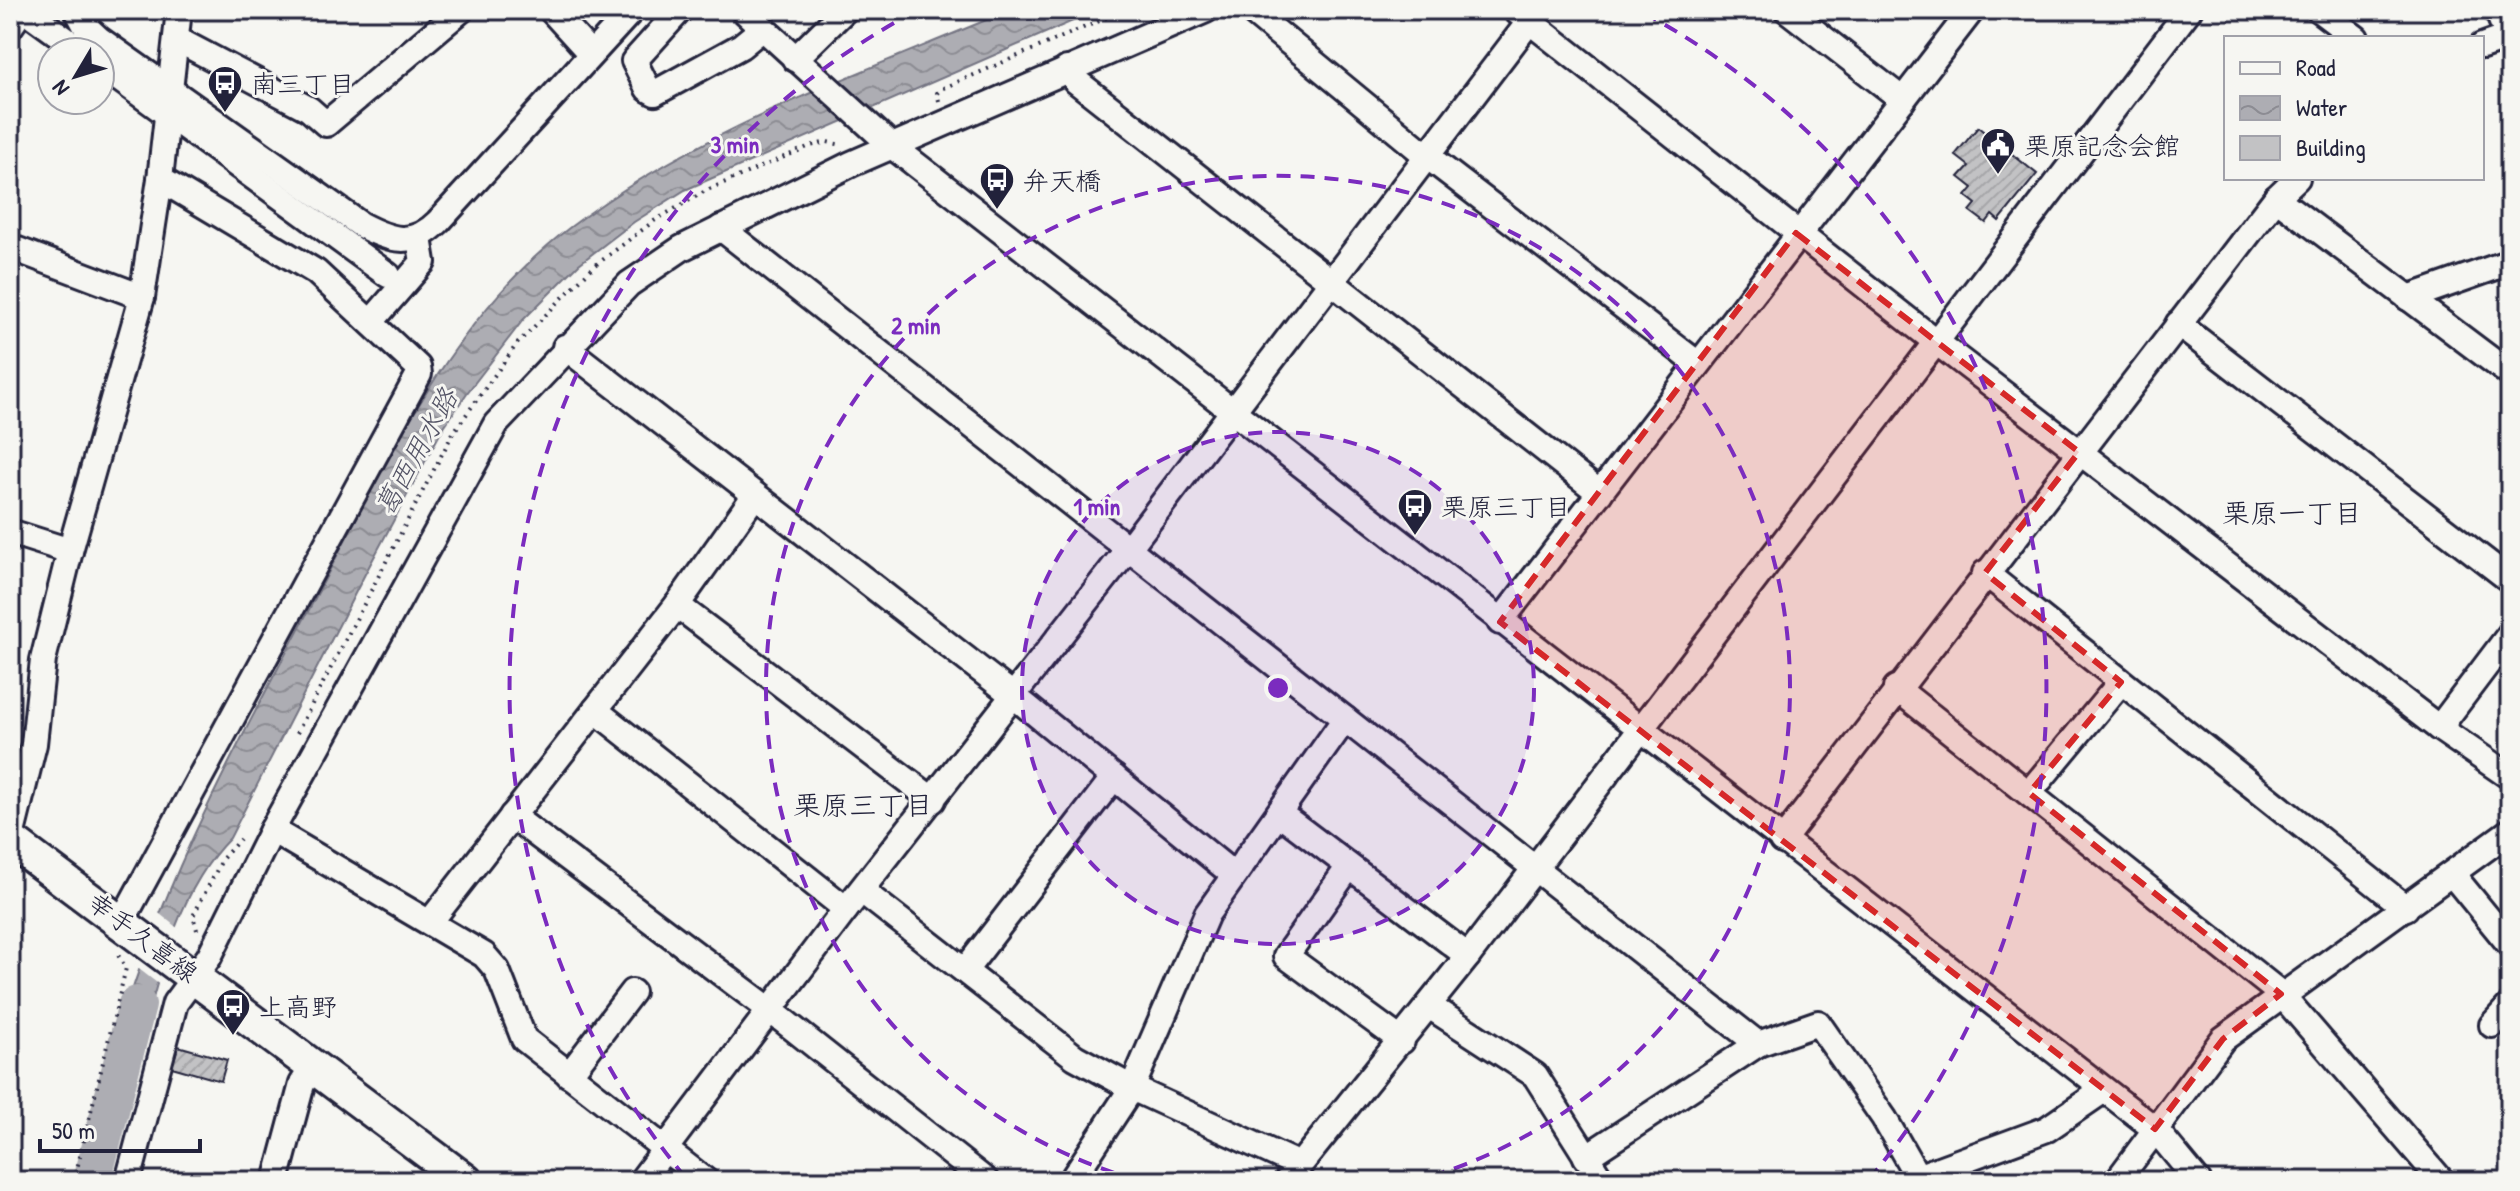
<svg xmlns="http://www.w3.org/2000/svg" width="2520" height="1191" font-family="'Patrick Hand','Klee One',sans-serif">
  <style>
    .water { fill: url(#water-waves); stroke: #757583; stroke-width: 2 }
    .pier { fill: #f6f6f2 }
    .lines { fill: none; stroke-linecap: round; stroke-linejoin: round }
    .river { stroke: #adadb3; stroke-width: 38 }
    .building { fill: url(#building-hatch); stroke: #22223b; stroke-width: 2 }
    .minor-casing { stroke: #22223b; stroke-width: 30 }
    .major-casing { stroke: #22223b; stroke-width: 38 }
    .path { stroke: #22223b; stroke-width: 4; stroke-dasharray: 2 6; stroke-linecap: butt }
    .minor { stroke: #f6f6f2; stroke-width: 24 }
    .major { stroke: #f6f6f2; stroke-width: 32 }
    .marked { fill: #d62828; fill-opacity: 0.2; stroke: #d62828; stroke-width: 6; stroke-dasharray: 16 10; stroke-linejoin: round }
    .ring { fill: none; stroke: #7b2cbf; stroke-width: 4; stroke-dasharray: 14 10 }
    .labels { text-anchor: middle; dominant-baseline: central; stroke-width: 6; stroke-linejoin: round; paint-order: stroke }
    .poi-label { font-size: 26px; fill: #22223b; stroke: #f6f6f2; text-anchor: start }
    .street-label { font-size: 26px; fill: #22223b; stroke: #f6f6f2 }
    .water-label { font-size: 28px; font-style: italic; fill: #535365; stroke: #f6f6f2 }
    .neighbourhood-label { font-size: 28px; fill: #22223b; stroke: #f6f6f2 }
    .centre { fill: #7b2cbf; stroke: #f6f6f2; stroke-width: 4 }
    .ring-label { font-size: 24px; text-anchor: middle; font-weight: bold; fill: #7b2cbf; stroke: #f6f6f2; stroke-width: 6; stroke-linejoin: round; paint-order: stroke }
  </style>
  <defs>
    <pattern id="water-waves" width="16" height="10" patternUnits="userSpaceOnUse" patternTransform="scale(2)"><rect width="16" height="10" fill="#adadb3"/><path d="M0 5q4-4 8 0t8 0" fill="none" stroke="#8c8c93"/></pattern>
    <pattern id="building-hatch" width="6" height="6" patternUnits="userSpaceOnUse" patternTransform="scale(2)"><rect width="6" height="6" fill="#c2c2c4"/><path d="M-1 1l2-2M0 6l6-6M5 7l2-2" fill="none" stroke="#a6a6a9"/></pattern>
  </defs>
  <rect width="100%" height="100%" fill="#f6f6f2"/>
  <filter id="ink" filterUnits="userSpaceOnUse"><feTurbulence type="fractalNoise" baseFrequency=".0125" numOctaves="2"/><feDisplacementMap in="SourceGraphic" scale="16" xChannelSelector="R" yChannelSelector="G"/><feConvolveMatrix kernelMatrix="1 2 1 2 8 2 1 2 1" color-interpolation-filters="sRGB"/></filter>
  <g filter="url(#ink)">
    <!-- water -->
    <path class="water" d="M1010 10H1098L685 190 634 222 579 264 523 320 467 393 443 428 365 574 230 838C175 893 157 984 138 1057L114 1052C156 891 236 748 313 602 383 469 447 322 569 228 700 128 860 74 1010 10Z"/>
    <!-- pier -->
    <polygon class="pier" points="155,910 180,930 161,986 135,966"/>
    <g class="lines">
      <!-- river -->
      <polyline class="river" points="92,1181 137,1005"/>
    </g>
    <!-- building -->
    <g class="building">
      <polygon points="1978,127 2037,174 1999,221 1992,215 1986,223 1970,211 1976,204 1966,196 1973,188 1959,177 1969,166 1955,155"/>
      <polygon points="178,1046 227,1060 221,1081 172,1067"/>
    </g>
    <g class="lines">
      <defs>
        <g id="minor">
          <polyline points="25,10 83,52"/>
          <path d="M77 10 86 27 99 39 361 225C390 240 412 248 438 222L632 10"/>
          <polyline points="551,10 591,54"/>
          <polyline points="680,10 634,61 648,89 655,93 741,46 763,28"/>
          <polyline points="743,10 892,146 2155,1129 2198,1181"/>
          <polyline points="1250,10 1427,156 1698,364"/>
          <polyline points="1515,10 1935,341 2439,728 2510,777"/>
          <polyline points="1787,10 1903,100"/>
          <polyline points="2319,10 2356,38"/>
          <polyline points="2497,10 2508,37"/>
          <polyline points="10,27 22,10"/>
          <polyline points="176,39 309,109 326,124 461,10"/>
          <polyline points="2482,46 2510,36"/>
          <polyline points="795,59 845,10"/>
          <polyline points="100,65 388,275"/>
          <polyline points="1067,69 1076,81 1600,493"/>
          <polyline points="2276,198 2510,374"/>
          <polyline points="721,228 1758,1044 1818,1023 1884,1118 1920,1181"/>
          <polyline points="10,247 142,297 70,551 43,660 34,744 10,841"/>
          <polyline points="142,297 160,179 179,10"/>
          <polyline points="2408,298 2510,262"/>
          <polyline points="371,322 423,262 419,238"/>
          <polyline points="2178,324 2510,580"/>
          <polyline points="565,347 1014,696 1234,875"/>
          <polyline points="10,532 70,551"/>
          <polyline points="1985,573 2406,908"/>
          <polyline points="677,605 933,800"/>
          <polyline points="1500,622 1972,10"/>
          <polyline points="1896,688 2281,994 2442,1181"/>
          <polyline points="595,710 846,909"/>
          <polyline points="2439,728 2510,634"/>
          <polyline points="2029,793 2121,682"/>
          <polyline points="1279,813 1468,956"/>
          <polyline points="512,816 770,1010 986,1181"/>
          <polyline points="272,830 484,955 497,970 524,1039 706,1181"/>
          <polyline points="1782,841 2276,198 2297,178"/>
          <polyline points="1348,868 1286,956 1402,1041"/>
          <polyline points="2452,874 2510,945"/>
          <polyline points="862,891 1075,1057 1132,1088 1299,1165"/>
          <polyline points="122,921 419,374 418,367 316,272 160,179"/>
          <polyline points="430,922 677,605 755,495"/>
          <polyline points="966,969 1114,777"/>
          <polyline points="1429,1006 1535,1075 1602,1181"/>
          <polyline points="2492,1025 2510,1005"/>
          <polyline points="569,1075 632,992"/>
          <polyline points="1586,1157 1758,1044"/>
          <polyline points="128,1181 175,1003 209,957 272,830 496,424 629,284 682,248 851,164 1206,10"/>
          <polyline points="276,1181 302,1084 314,1065"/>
          <polyline points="641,1181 846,909 1128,549 1529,22"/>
          <polyline points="1071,1181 1132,1088 1207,914 1345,719"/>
          <polyline points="1287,1181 1468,956 2189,10"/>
          <polyline points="1906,1181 2047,1129 2104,1090"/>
          <polyline points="2117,1181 2223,1039 2510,831"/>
        </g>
        <polyline id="major" points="10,840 466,1181"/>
      </defs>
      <!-- minor casing -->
      <use href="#minor" class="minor-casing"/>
      <!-- major casing -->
      <use href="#major" class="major-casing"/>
      <!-- path -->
      <g class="path">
        <polyline points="939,101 937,93 941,89 1125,10"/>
        <polyline points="297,733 453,433 517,344 593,267 654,221 707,190 810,146 827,142 842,145"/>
        <polyline points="197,930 193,916 223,858 240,839"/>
        <polyline points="74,1181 126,968 118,955"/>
      </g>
      <!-- minor -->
      <use href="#minor" class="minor"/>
      <!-- major -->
      <use href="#major" class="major"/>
    </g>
  </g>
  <!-- marked area -->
  <path class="marked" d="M1796 233 2079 452 1985 573 2121 682 2029 793 2281 994 2223 1039 2155 1129 1500 622Z"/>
  <!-- distance rings -->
  <circle cx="1278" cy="688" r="256" fill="#7b2cbf" fill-opacity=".12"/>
  <g class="ring">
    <circle cx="1278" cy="688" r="256"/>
    <path d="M1137 1180A512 512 0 1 1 1419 1180"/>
    <path d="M685 1177A768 768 0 0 1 912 13M1644 13A768 768 0 0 1 1871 1177"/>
  </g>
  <!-- icons -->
  <defs>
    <symbol id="bus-pin" viewBox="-11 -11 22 30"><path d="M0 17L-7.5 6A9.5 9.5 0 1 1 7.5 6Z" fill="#22223b" stroke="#f6f6f2"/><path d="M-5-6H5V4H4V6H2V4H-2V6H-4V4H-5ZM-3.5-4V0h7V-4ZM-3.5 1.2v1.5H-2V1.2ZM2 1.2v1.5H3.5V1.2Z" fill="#fff"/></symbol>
    <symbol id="civic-pin" viewBox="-11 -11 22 30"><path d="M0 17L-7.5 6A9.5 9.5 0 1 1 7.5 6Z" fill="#22223b" stroke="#f6f6f2"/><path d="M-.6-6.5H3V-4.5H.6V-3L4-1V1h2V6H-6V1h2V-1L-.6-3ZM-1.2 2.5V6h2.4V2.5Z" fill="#fff"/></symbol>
  </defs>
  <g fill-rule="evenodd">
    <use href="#bus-pin" x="205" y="63" width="40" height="54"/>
    <use href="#civic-pin" x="1978" y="125" width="40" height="54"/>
    <use href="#bus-pin" x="977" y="160" width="40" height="54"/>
    <use href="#bus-pin" x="1395" y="486" width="40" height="54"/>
    <use href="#bus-pin" x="213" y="986" width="40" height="54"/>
  </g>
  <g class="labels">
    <!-- poi labels -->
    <g class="poi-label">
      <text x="251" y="83">南三丁目</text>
      <text x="2024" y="145">栗原記念会館</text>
      <text x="1023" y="180">弁天橋</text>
      <text x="1441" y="506">栗原三丁目</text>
      <text x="259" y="1006">上高野</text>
    </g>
    <!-- street labels -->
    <g class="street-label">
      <text transform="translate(143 937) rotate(37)">幸手久喜線</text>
    </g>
    <!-- water labels -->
    <g class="water-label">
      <text transform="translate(416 452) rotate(-61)">葛西用水路</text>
    </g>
    <!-- neighbourhood labels -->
    <g class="neighbourhood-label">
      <text x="2292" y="513">栗原一丁目</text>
      <text x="863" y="805">栗原三丁目</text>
    </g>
  </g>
  <circle cx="1278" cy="688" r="12" class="centre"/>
  <g class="ring-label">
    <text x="735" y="153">3 min</text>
    <text x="916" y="334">2 min</text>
    <text x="1097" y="515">1 min</text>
  </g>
  <!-- margin -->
  <rect width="2520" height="1191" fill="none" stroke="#f6f6f2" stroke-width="40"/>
  <rect x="20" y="20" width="2480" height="1151" fill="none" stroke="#22223b" stroke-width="3" filter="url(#ink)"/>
  <!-- legend -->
  <rect x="2224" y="36" width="260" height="144" fill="#f6f6f2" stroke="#a1a1a9" stroke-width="2"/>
  <rect x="2240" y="62" width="40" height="12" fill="#f6f6f2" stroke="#a1a1a9" stroke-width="2"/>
  <text x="2296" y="76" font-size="24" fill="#22223b">Road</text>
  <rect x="2240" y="96" width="40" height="24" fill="url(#water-waves)" stroke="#a1a1a9" stroke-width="2"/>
  <text x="2296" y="116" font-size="24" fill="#22223b">Water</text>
  <rect x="2240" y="136" width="40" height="24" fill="#c2c2c4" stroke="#a1a1a9" stroke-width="2"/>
  <text x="2296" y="156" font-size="24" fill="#22223b">Building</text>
  <!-- north arrow -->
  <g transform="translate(76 76) rotate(232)"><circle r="38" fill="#f6f6f2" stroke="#a1a1a9" stroke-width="2"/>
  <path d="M0-6L14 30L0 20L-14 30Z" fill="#22223b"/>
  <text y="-12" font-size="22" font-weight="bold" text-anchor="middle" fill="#22223b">N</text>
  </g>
  <!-- scale -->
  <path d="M40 1139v12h160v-12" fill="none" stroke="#22223b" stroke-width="4"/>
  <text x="52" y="1139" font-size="24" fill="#22223b" stroke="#f6f6f2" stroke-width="6" paint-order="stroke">50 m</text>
</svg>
